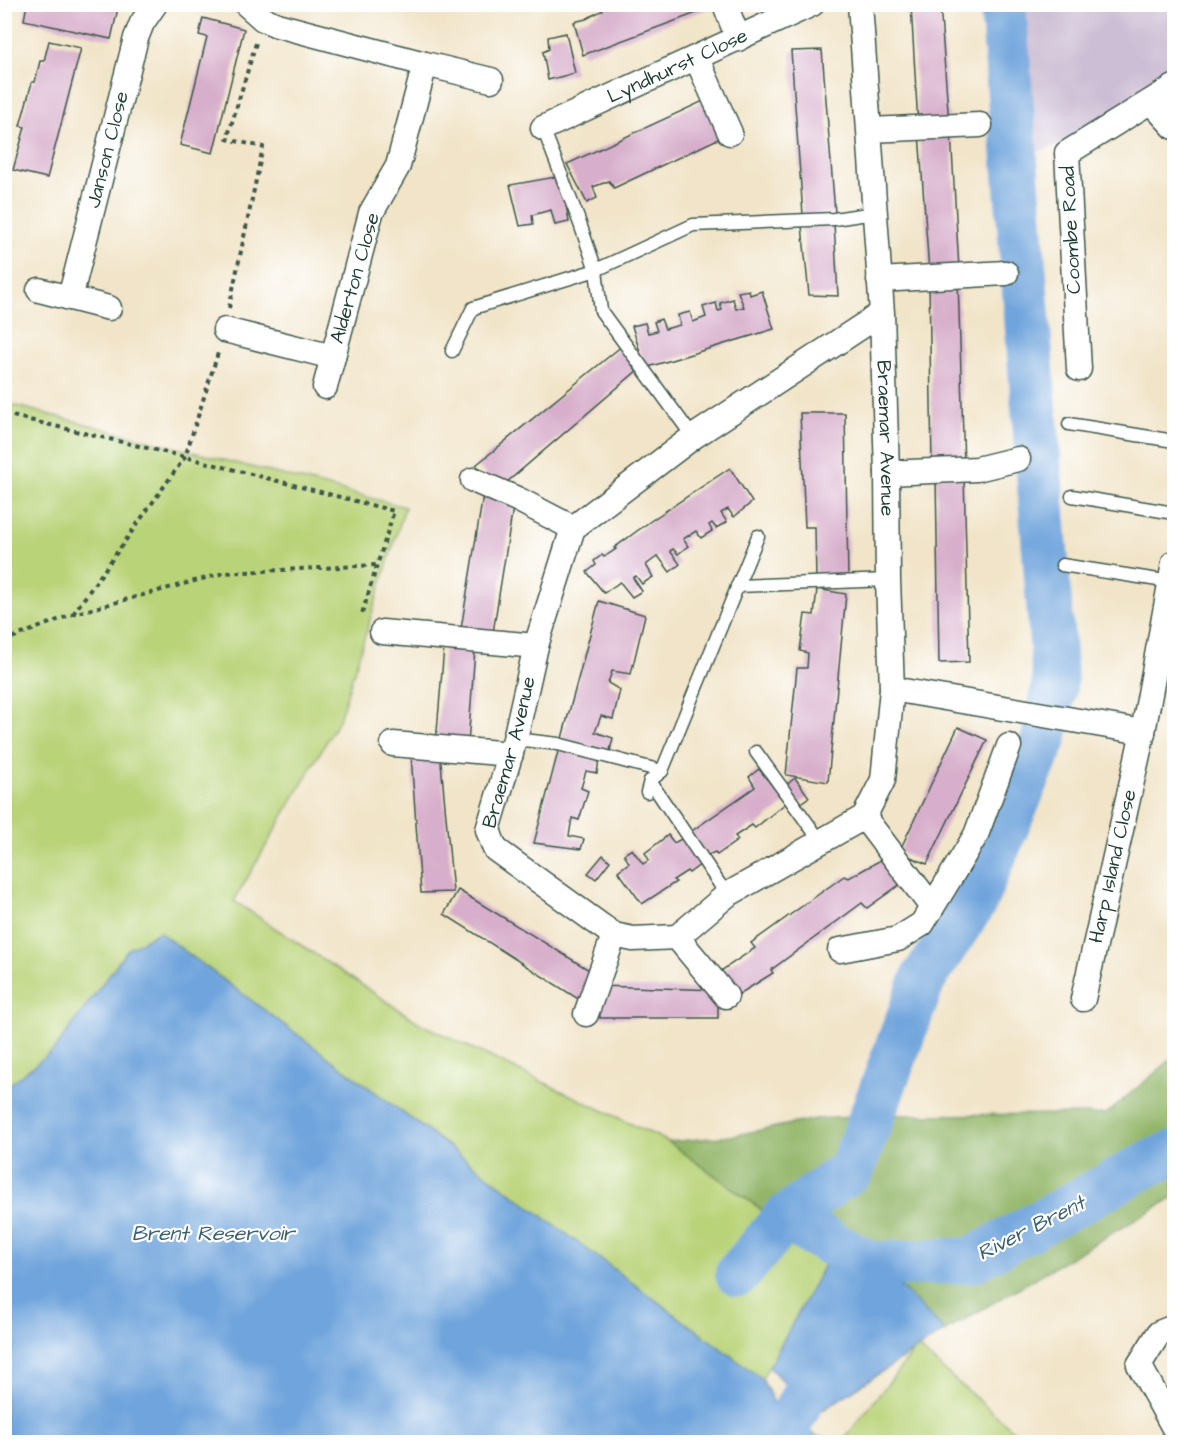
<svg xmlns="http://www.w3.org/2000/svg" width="1179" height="1447" font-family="'Architects Daughter',sans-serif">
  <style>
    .industrial { fill: #ccbed4 }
    .green { fill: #b9d378; stroke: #6c8856; stroke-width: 1.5 }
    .forest { fill: #92b568; stroke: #58794e; stroke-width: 1.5 }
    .water { fill: #6fa4dc; stroke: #477088; stroke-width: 1.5 }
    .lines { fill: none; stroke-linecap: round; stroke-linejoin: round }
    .river { stroke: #6fa4dc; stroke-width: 46 }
    .building { fill: #d7aecb }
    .lane-casing { stroke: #3e564a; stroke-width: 15 }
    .street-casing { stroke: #3e564a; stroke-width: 27 }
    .path { stroke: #3e564a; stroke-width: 4; stroke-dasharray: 4.5 4.5; stroke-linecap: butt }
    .lane { stroke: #fff; stroke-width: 12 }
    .street { stroke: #fff; stroke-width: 24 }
    .labels { text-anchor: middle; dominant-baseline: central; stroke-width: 4.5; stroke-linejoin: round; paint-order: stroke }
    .street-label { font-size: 20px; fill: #1f3d34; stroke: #fff }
    .water-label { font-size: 21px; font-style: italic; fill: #3b616f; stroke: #fff }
  </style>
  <rect width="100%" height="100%" fill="#fff"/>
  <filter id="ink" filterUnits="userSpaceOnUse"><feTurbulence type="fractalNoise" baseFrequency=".0167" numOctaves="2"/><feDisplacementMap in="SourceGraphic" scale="12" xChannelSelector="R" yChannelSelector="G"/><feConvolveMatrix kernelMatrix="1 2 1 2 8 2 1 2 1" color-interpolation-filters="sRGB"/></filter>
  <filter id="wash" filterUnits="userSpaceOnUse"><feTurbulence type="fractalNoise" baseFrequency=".008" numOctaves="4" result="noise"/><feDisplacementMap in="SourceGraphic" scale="24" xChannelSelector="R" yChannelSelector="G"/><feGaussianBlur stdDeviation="1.35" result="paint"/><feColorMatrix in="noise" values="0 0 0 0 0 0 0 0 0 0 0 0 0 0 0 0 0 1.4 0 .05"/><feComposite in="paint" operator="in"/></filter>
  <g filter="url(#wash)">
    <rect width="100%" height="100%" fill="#f1e4c8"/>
    <!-- industrial -->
    <polygon class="industrial" points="998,5 1174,5 1174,107 1010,161"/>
    <!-- green -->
    <g class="green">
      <polygon points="5,403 405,507 339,720 234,901 421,1024 669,1142 828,1258 762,1379 159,932 127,950 54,1050 5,1088"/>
      <polygon points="917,1347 1027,1442 849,1442 844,1439"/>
    </g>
    <!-- forest -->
    <polygon class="forest" points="1174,1057 1174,1197 945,1331 849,1237 828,1258 669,1142 731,1136 816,1119 895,1115 1106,1114"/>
    <!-- water -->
    <g class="water">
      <polygon points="159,932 762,1379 773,1401 791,1420 816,1436 844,1439 849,1442 5,1442 5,1088 54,1050 128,949"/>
      <polygon points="849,1236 945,1331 823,1410 801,1401 769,1367 828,1258"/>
    </g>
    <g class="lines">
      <!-- river -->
      <g class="river">
        <polyline points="785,1218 871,1265"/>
        <polyline points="738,1274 785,1218 852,1169 924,977 973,904 1044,739 1055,681 1003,4"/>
        <polyline points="763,1442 791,1420 871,1265 972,1260 1152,1162 1174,1153"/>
      </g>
    </g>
    <g id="blocks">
      <!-- building -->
      <g class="building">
        <polygon points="27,4 119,4 111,39 24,20"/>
        <polygon points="601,4 615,4 616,7 619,4 718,5 583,55 574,22 586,19 603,10"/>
        <polygon points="911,4 940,4 949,124 918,125"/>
        <polygon points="203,18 244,29 213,153 180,145 207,37 199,35"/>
        <polygon points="566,33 575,73 548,80 543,52 549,49 548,37"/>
        <polygon points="49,41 81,48 47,178 13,170 25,127 20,126 32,82 35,82 40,61 44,61"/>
        <polygon points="822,50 835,213 803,215 791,51"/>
        <polygon points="714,96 724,136 614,188 609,181 593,187 597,198 587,203 567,164"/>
        <polygon points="919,133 951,133 959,268 929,271"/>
        <polygon points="561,176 569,222 555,225 551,210 532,215 533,224 520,226 510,185"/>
        <polygon points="834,223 838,296 809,295 802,226"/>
        <polygon points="929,280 958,281 964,466 932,466"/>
        <polygon points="749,290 750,295 762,291 774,329 645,368 632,326 645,323 648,333 657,331 654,322 661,319 665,329 680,325 678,315 690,312 693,322 706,317 703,307 716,303 718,311 722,310 720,303 733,299 736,309 744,307 738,292"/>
        <polygon points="623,345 639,369 500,488 476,465"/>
        <polygon points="800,413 845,413 848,578 816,579 815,527 805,527"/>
        <polygon points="730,468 752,502 734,517 728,509 721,513 727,522 716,528 712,523 709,525 712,531 701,538 696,531 683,539 688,546 678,554 673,549 670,551 680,564 670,572 658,556 646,565 653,577 642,584 636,576 633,578 642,591 632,597 620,582 604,593 587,572 596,565 594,561 602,555 604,557 616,549 614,548 652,520"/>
        <polygon points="936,476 964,476 969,662 939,663"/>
        <polygon points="483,495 514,501 492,639 460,635"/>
        <polygon points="817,589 846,594 828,782 786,775 797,668 807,668 808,653 800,651 805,614 814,615"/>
        <polygon points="599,601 645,615 631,674 612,671 608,683 620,690 613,719 601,716 595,732 613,738 610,751 561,742"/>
        <polygon points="444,647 475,649 468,744 436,743"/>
        <polygon points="958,727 987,740 927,864 899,852"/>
        <polygon points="559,748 599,759 597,773 586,771 581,788 588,791 579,820 572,818 569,836 584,839 581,849 534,843"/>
        <polygon points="440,752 453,892 421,893 411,755"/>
        <polygon points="759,769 786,803 755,828 752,825 735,836 738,840 717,855 715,852 706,856 689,833 755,787 749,777"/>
        <polygon points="795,778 809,797 799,804 785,786"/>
        <polygon points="668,835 674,843 683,838 701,864 689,873 687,871 673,880 676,882 642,904 618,871 629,863 624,854 632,849 643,864 649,860 645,853"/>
        <polygon points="603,855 610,861 596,879 588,873"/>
        <polygon points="886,857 906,880 867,908 862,903 771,970 773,973 733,998 715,975 755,948 751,943 844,876 849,878"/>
        <polygon points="458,890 599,976 583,1002 444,914"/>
        <polygon points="599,986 718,990 718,1018 600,1018"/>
      </g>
    </g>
  </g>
  <g filter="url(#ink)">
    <use href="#blocks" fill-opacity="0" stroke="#3e564a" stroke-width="1.5"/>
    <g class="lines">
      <defs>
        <g id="lane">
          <polyline points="543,128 579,221 596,270 601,311 693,437"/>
          <polyline points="452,351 473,308 596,270 693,225 834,219 874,213"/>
          <polyline points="1069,424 1174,441"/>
          <polyline points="1072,496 1174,513"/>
          <polyline points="1062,565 1171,582"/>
          <polyline points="737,586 888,580"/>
          <polyline points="515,739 558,744 662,771"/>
          <polyline points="756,752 821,842"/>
          <polyline points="650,781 727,895"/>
          <polyline points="647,792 650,781 662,771 758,536"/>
        </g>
        <g id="street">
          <polyline points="246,4 263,19 277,25 425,64 398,166 371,213 325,387"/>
          <polyline points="725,4 738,39"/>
          <path id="s1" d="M860 4 882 313 887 473 888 580 892 689 883 780 864 817 727 895 677 937 633 939 614 935 495 849 488 830 515 739 536 646 573 528 693 437 882 313"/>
          <polyline points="697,59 730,133"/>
          <polyline points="425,64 491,80"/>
          <polyline points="1151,102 1174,127"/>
          <path id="s2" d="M543 128 812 4"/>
          <polyline points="870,130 980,125"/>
          <polyline points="879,280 1006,273"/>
          <polyline points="39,290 109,308"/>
          <path id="s3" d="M70 298 136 38 142 23 155 4"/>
          <polyline points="225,330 333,357"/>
          <polyline points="1079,369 1067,153 1174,87"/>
          <polyline points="887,473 977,469 1018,459"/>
          <polyline points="473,480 517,499 573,528"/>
          <polyline points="382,632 536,646"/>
          <polyline points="892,689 1143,732"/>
          <polyline points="393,744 511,754"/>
          <polyline points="864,817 932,907"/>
          <polyline points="677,937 726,996"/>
          <polyline points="840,950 898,939 922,924 976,835 1009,746"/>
          <path id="s4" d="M1083 999 1143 732 1174 563"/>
          <polyline points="586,1014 614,935"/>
          <polyline points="1174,1327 1159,1333 1139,1365 1174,1428"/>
        </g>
      </defs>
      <!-- lane casing -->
      <use href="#lane" class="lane-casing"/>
      <!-- street casing -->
      <use href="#street" class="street-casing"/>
      <!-- path -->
      <g class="path">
        <polyline points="229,308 263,147 227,139 256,43"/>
        <polyline points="4,414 185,457 394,511 361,617"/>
        <polyline points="73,614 185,457 218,353"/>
        <polyline points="4,641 73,614 224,573 377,565"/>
      </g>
      <!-- lane -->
      <use href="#lane" class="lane"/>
      <!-- street -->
      <use href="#street" class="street"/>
    </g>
  </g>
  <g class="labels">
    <!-- street labels -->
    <g class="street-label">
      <text stroke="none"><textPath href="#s2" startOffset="148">Lyndhurst Close</textPath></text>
      <text stroke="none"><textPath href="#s3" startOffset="153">Janson Close</textPath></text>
      <text transform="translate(1071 230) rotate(-93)">Coombe Road</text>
      <text transform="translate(355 278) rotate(-74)">Alderton Close</text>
      <text stroke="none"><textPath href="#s1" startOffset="435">Braemar Avenue</textPath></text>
      <text stroke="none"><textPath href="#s1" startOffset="1353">Braemar Avenue</textPath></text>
      <text stroke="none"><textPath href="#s4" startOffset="136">Harp Island Close</textPath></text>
    </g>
    <!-- water labels -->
    <g class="water-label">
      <text transform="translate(1031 1228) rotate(-27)">River Brent</text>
      <text x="213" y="1233">Brent Reservoir</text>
    </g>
  </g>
  <!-- margin -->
  <rect width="1179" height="1447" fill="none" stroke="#fff" stroke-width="24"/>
</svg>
